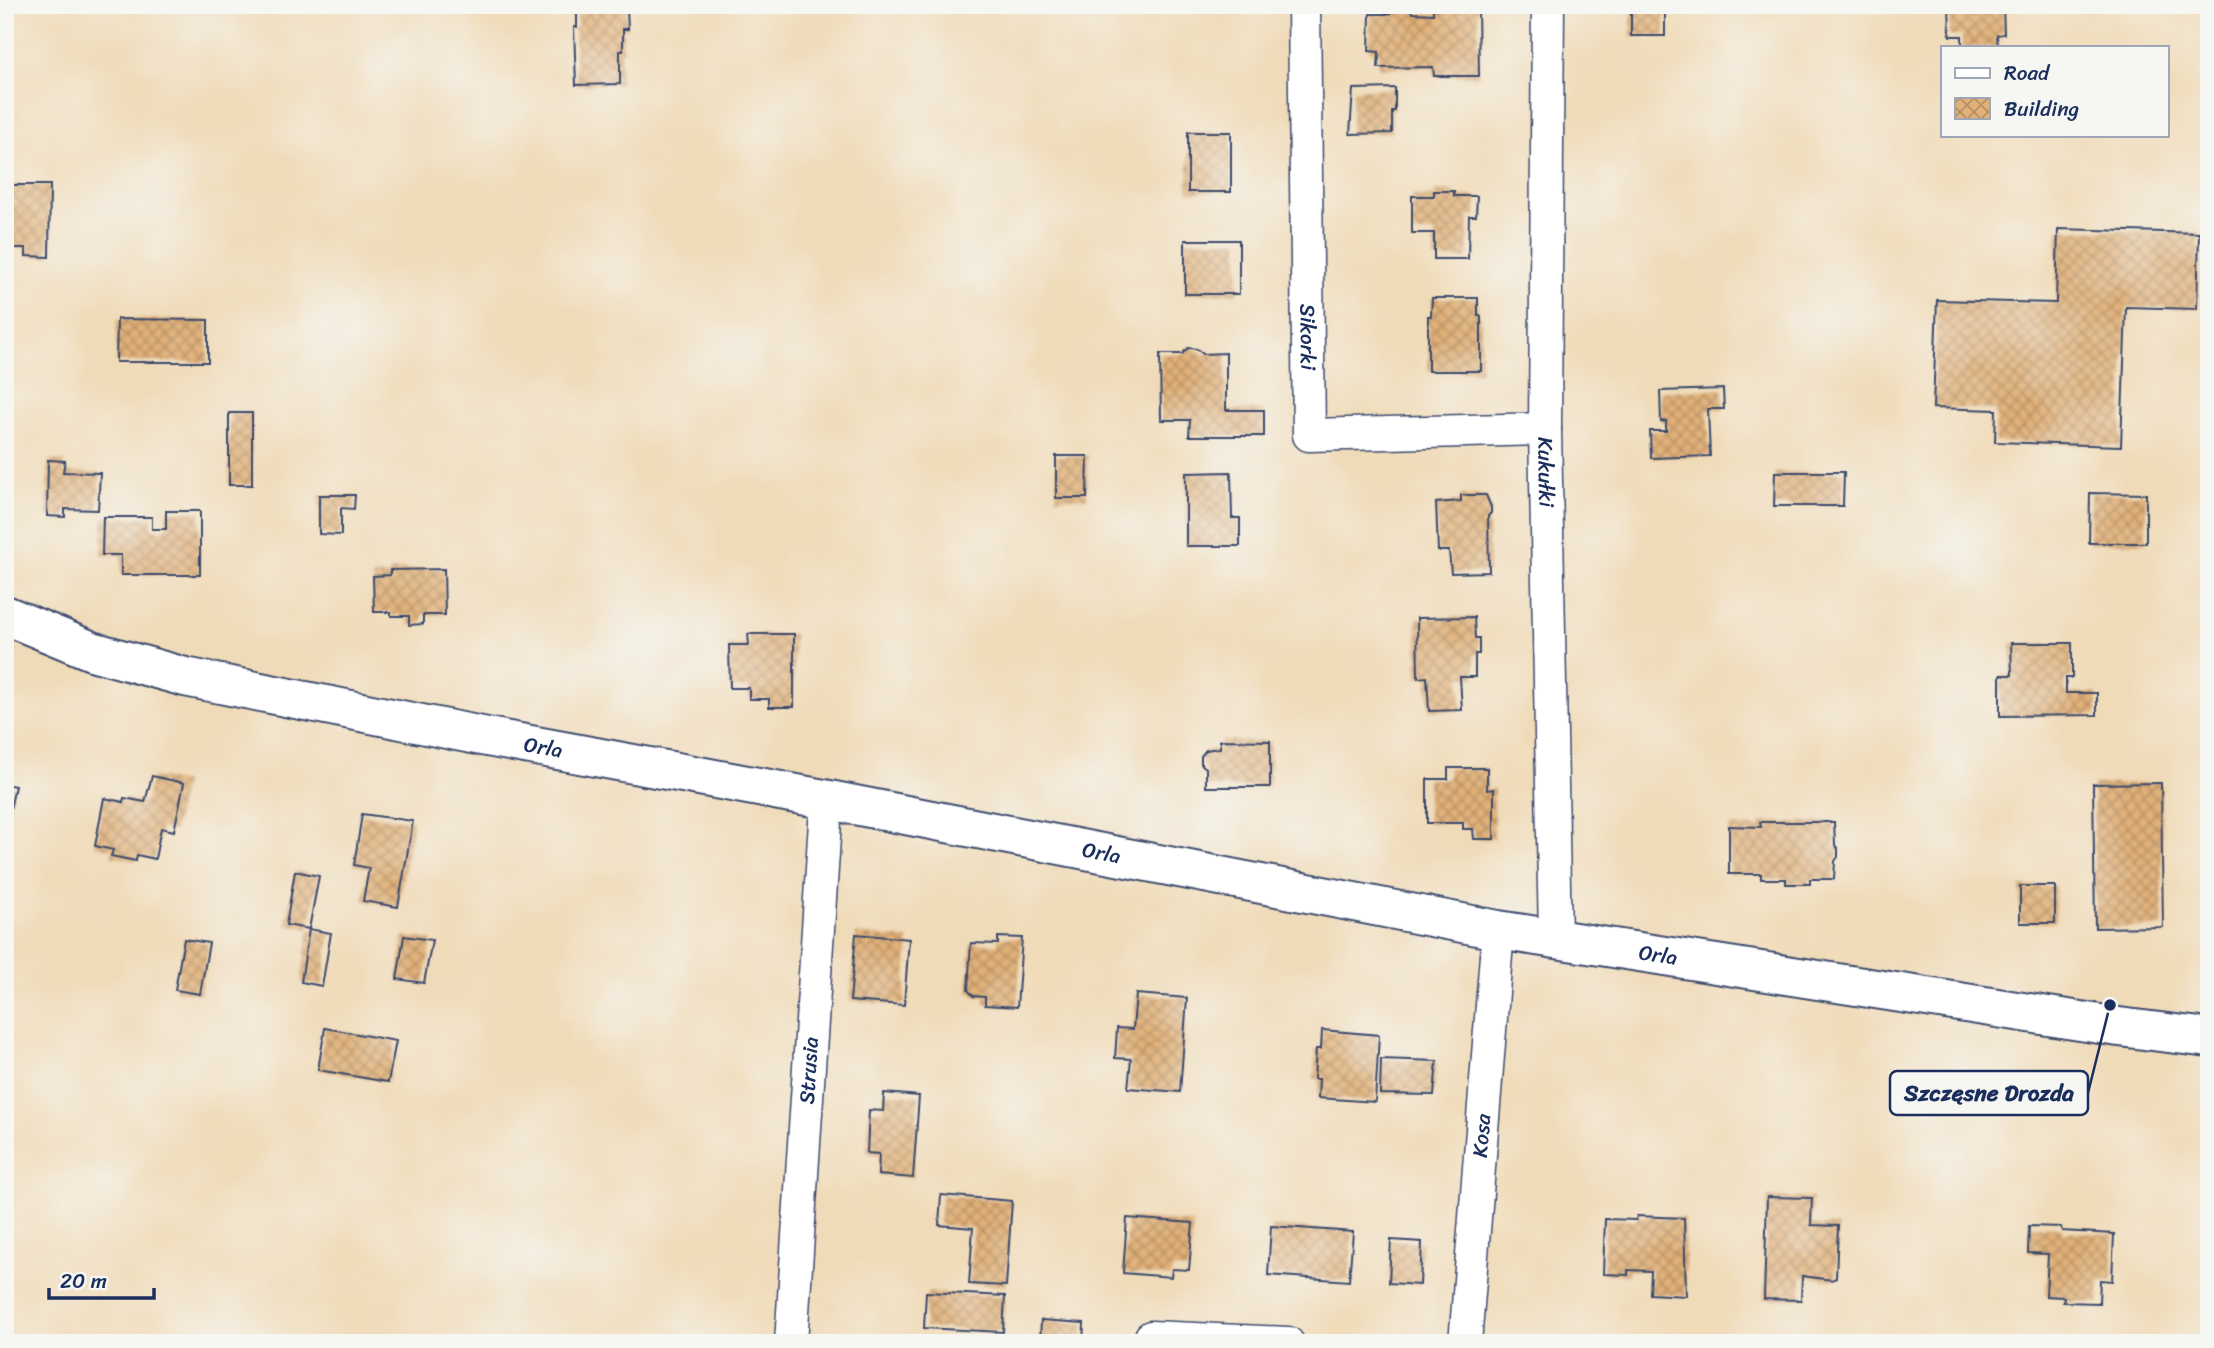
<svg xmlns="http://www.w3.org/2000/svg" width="2214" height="1348" font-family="Sriracha,sans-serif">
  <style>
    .building { fill: url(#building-cross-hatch) }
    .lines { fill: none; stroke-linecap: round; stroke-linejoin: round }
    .minor-casing { stroke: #3b496c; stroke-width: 35 }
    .tertiary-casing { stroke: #3b496c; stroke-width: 42 }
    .minor { stroke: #fff; stroke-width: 32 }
    .tertiary { stroke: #fff; stroke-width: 38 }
    .labels { text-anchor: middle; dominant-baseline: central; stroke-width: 6; stroke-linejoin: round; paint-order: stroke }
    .street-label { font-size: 21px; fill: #1b2f5e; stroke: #f6f6f2 }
    .leader { fill: none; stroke: #1b2f5e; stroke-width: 2.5 }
    .callout-dot { fill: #1b2f5e; stroke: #f6f6f2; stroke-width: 2.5 }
    .callout { fill: #f6f6f2; stroke: #1b2f5e; stroke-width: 2.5 }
    .callout-label { font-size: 23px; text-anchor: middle; font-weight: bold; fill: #1b2f5e }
  </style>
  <defs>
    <pattern id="building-cross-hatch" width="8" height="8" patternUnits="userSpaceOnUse" patternTransform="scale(1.75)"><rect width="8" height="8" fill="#e1b178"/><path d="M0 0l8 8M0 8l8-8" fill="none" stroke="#b69066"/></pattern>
  </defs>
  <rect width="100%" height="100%" fill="#f6f6f2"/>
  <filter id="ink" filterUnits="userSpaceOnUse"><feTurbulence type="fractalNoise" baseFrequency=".0143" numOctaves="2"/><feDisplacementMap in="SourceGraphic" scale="14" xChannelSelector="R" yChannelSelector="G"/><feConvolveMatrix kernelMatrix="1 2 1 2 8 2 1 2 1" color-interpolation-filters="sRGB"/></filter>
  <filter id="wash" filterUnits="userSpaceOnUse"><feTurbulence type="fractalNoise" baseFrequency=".00686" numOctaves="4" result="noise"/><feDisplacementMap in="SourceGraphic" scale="28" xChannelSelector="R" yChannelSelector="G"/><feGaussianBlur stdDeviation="1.57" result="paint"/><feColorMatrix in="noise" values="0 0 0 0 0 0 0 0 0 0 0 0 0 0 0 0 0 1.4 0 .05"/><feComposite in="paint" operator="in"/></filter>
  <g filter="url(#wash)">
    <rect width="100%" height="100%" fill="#f0dbb9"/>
    <g id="blocks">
      <!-- building -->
      <g class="building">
        <polygon points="574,5 616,5 620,10 627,9 628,29 623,29 623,51 620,51 620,84 576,85 574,27 577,27 577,13 574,13"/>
        <polygon points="1433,5 1478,5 1479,76 1434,76 1433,67 1378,68 1379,52 1369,51 1370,14 1390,14 1395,8 1408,8 1413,13 1433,14"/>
        <rect x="1631" y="5" width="34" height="31"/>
        <polygon points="1949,5 2003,5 2004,34 1997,35 1998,47 1962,47 1962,36 1950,36"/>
        <polygon points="1395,88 1395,111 1392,111 1392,133 1350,134 1353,89"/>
        <rect x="1188" y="132" width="43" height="60"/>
        <polygon points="5,185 50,185 49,257 26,256 26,248 5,248"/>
        <polygon points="1434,191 1454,191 1454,196 1477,196 1476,216 1469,216 1468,259 1434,259 1434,233 1412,233 1412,196 1434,196"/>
        <polygon points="2058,229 2199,233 2197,309 2126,307 2121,446 1995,442 1996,410 1933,408 1937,300 2056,303"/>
        <rect x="1185" y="240" width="54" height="54"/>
        <polygon points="1432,298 1478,298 1478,316 1481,316 1481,371 1428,371 1428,316 1431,316"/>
        <polygon points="117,319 208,320 208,362 116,362"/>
        <polygon points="1188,348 1197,349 1203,354 1226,353 1226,410 1264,410 1264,436 1189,436 1190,420 1161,420 1160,354 1182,354"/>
        <polygon points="1723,389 1724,409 1708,409 1710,456 1651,458 1650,431 1666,431 1666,421 1661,422 1660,391"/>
        <rect x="229" y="413" width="23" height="72"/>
        <polygon points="1056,456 1088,456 1087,498 1056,498"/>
        <polygon points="48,460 65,461 63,472 100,473 98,510 65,509 65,517 47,516"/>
        <polygon points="1231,472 1232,518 1240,518 1240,546 1186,546 1186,473"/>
        <polygon points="1775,472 1844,472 1843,506 1774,506"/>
        <polygon points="2090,493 2146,494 2146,543 2089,543"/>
        <polygon points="319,495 355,495 354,509 341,508 341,535 319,534"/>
        <polygon points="1461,495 1486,495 1491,507 1491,513 1488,516 1489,572 1451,573 1449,551 1438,551 1436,503 1461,501"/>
        <polygon points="166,511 200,511 200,575 121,575 121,555 102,555 103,517 152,517 152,529 166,529"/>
        <polygon points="444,569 445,615 423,615 423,624 409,625 409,616 391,616 391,612 374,612 373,576 390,575 390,570"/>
        <polygon points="1474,617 1475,638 1479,638 1479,654 1475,654 1475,677 1460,677 1462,710 1429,711 1427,677 1418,678 1417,618"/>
        <polygon points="748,634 794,634 794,707 769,707 769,699 749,699 749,688 730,688 729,645 749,645"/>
        <polygon points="2011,643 2072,643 2072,678 2066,678 2066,693 2097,693 2097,715 2000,716 2000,675 2012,675"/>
        <polygon points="1220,740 1270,741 1270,787 1206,787 1206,768 1201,764 1201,756 1206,750 1220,748"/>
        <polygon points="1448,768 1487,768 1487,790 1494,789 1494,839 1474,839 1473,829 1463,829 1463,823 1427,823 1427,779 1448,779"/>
        <polygon points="152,776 184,783 174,831 161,828 155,859 137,855 136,861 111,856 113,850 95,846 104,798 123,802 124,798 145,802"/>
        <polygon points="2161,783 2163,927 2095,928 2093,784"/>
        <polygon points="5,784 15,786 6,828 5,828"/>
        <polygon points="362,814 413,821 398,907 363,901 369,868 354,865"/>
        <polygon points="1760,822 1834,822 1835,845 1838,849 1838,857 1835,861 1834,879 1810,879 1810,884 1786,884 1786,879 1761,879 1761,874 1729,874 1729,826 1761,827"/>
        <polygon points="295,871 319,876 309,929 286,925"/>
        <rect x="2020" y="886" width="35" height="37"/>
        <polygon points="309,929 331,933 322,986 301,982"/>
        <polygon points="856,934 909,939 904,1005 850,1001"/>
        <polygon points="404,936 432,940 424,983 397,979"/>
        <polygon points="998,937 1022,938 1017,1007 985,1005 985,997 973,996 968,990 971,943 998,944"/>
        <polygon points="184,939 209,943 200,994 175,990"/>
        <polygon points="1136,994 1187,998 1180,1092 1128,1088 1131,1059 1115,1058 1117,1028 1133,1029"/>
        <polygon points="325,1028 396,1041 388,1082 318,1070"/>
        <polygon points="1322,1030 1379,1035 1375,1102 1318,1098 1319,1079 1314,1079 1316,1049 1321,1049"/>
        <polygon points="1381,1059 1437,1061 1434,1095 1380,1094"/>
        <polygon points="884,1093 919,1096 913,1178 878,1175 879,1154 867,1153 869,1110 883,1111"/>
        <polygon points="941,1195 1012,1201 1006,1286 969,1284 973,1228 939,1225"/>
        <polygon points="1767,1197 1812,1198 1811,1225 1838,1226 1836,1278 1832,1280 1802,1276 1801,1300 1764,1299"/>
        <polygon points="1637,1216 1684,1218 1686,1296 1650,1294 1651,1271 1628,1270 1628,1275 1603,1274 1605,1219 1636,1220"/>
        <polygon points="1127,1218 1193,1223 1189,1270 1172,1269 1171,1277 1123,1273"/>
        <polygon points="1271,1226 1353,1232 1349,1281 1268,1275"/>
        <polygon points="2029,1226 2061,1227 2062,1231 2114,1234 2112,1281 2100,1280 2099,1303 2063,1302 2064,1297 2046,1296 2048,1254 2028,1253"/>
        <polygon points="1391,1240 1422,1242 1420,1285 1389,1283"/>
        <polygon points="926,1292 1005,1296 1003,1332 924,1328"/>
        <polygon points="1041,1320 1084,1323 1083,1343 1040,1343"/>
      </g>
    </g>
  </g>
  <g filter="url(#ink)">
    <use href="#blocks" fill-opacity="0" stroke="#3b496c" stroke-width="2"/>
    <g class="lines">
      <defs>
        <g id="minor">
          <path id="s1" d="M1304 5 1309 435 1545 429"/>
          <path id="s2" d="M1548 5 1545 429 1555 938"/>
          <polyline points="1151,1337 1288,1343"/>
          <path id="s3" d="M791 1343 825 822 829 800"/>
          <path id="s4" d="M1465 1343 1498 930"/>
        </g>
        <g id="tertiary">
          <path id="s5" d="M5 615 92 651 185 677 482 736 829 800 1498 930 2119 1027 2209 1038"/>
        </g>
      </defs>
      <!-- minor casing -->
      <use href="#minor" class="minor-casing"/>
      <!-- tertiary casing -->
      <use href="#tertiary" class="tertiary-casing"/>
      <!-- minor -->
      <use href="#minor" class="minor"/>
      <!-- tertiary -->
      <use href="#tertiary" class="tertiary"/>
    </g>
  </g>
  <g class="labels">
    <!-- street labels -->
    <g class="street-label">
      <text stroke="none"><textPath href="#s1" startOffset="332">Sikorki</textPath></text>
      <text stroke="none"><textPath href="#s2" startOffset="467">Kukułki</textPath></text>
      <text stroke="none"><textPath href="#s5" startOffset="556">Orla</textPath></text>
      <text stroke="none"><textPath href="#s5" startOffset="1124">Orla</textPath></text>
      <text stroke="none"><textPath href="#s5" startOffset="1690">Orla</textPath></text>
      <text stroke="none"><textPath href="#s3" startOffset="273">Strusia</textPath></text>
      <text stroke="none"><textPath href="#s4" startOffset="208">Kosa</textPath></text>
    </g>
  </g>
  <!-- callouts -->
  <path class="leader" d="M2110 1005L2088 1093"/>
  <circle class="callout-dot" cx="2110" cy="1005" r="7"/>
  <rect class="callout" x="1890" y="1071" width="198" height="44" rx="7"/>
  <g class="callout-label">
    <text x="1989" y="1101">Szczęsne Drozda</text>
  </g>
  <!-- margin -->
  <rect width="2214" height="1348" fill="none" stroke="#f6f6f2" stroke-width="28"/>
  <!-- legend -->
  <rect x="1941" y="46" width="228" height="91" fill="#f6f6f2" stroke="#9ea6b7" stroke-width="2"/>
  <rect x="1955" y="68" width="35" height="10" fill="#ffffff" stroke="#9ea6b7" stroke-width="2"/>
  <text x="2004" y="80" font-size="21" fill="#1b2f5e">Road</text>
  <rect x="1955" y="98" width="35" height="21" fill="url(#building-cross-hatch)" stroke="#9ea6b7" stroke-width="2"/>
  <text x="2004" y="116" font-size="21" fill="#1b2f5e">Building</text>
  <!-- scale -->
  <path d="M49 1288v10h105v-10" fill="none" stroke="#1b2f5e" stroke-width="3.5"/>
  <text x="60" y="1288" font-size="21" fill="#1b2f5e" stroke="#f6f6f2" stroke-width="5" paint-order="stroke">20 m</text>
</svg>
